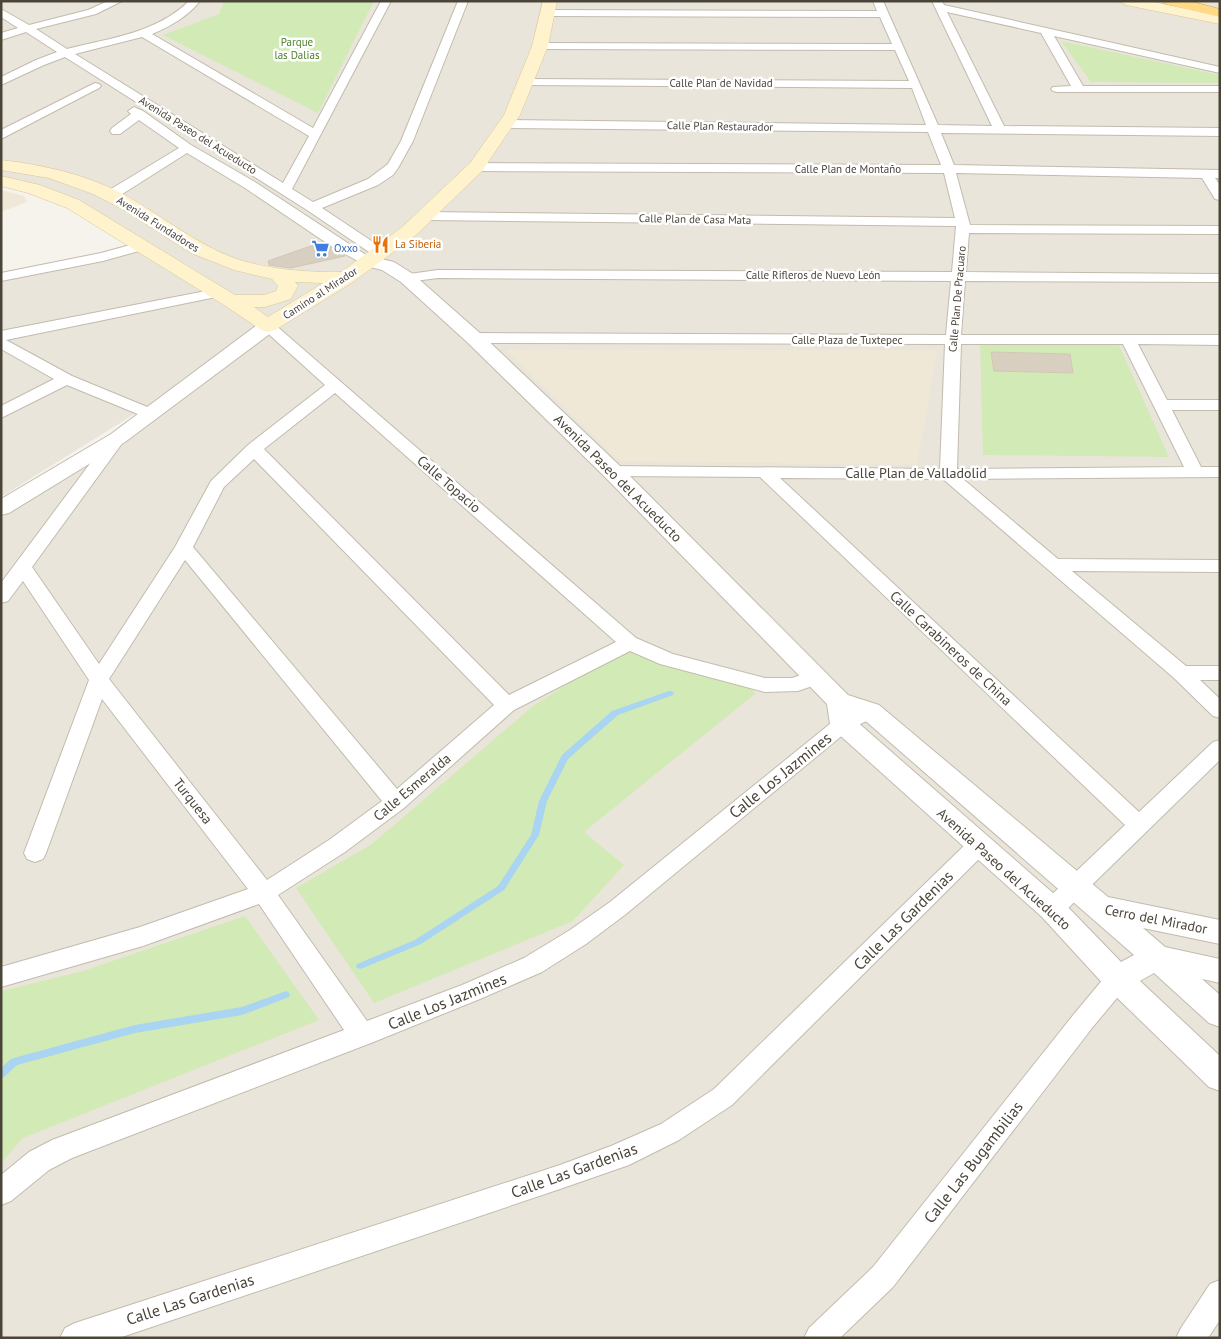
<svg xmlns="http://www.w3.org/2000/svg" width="1221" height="1339" font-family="'PT Sans',sans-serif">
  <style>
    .residential { fill: #eae5da }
    .education { fill: #efe8d6 }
    .green { fill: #d2eab5 }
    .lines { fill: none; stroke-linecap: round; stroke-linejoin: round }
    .stream { fill: #a9d4f2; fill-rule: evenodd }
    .building { fill: #d8cfc1; stroke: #d3c7b4 }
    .minor-casing { stroke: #c2bbae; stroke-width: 2 }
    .tertiary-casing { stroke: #c2bbae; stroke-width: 2 }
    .secondary-casing { stroke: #d6c79b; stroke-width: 1 }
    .trunk-casing { stroke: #e0a43c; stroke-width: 1 }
    .minor { fill: #fff; fill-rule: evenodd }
    .tertiary { fill: #fff; fill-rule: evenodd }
    .secondary { fill: #fff3cd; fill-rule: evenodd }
    .trunk { fill: #ffd985; fill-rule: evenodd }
    .labels { text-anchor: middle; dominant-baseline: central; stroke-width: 5; stroke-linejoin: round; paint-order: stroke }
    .far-park-label { font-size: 11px; fill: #4a7f2a; stroke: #fff }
    .far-street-label { font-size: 11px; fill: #4b4439; stroke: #fff }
    .far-food-label { font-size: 11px; fill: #c56008; stroke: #fff; text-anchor: start }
    .far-shop-label { font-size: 11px; fill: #366cbe; stroke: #fff; text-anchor: start }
    .street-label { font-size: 14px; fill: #4b4439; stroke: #fff }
    .near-street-label { font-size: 16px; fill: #4b4439; stroke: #fff }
  </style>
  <rect width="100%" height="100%" fill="#f6f3ec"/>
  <!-- residential -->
  <polygon class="residential" points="1,1 1220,1 1220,1338 1,1338 1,502 86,450 247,344 1,497 1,277 141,246 64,196 1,178"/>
  <!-- education -->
  <g class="education">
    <polygon points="1,190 24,196 27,202 1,212"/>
    <polygon points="506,350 937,350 917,465 619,461"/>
  </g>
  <!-- green -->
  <g class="green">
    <polygon points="224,1 374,1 318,113 163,35 219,14"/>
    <polygon points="1061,41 1220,75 1220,83 1091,82"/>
    <polygon points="980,342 1118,343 1169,457 983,455"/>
    <polygon points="634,642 737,677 756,693 584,832 624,865 573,921 374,1003 296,888 372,844 533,706"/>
    <polygon points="245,916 319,1020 23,1138 1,1163 1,991 83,971"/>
  </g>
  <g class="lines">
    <!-- stream -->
    <g class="stream">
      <polygon points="669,691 671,691 674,693 673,695 618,715 568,759 547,801 539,835 504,890 421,944 363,968 360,969 357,968 356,966 357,964 415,940 498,886 531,835 539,801 562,755 612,711"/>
      <polygon points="286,991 289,993 290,995 289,997 242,1015 135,1033 17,1065 4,1077 1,1078 1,1068 11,1059 14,1058 135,1025 242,1007"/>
    </g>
  </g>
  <!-- building -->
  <g class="building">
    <polygon points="322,242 345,256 291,268 269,265 268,261"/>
    <polygon points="991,352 1070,354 1073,373 994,371"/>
  </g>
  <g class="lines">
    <defs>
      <g id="minor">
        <path d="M108 1H122L96 14 36 29 67 49C110 38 157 33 189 1H200C187 17 171 26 152 34L313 128 381 1H391L292 189 313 202 368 179 388 164 401 141 458 1H468L413 141 398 168 393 175 378 185 322 208 385 250 387 253 385 256H375L307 210 65 57 44 65 1 85V77L36 60 57 52 26 32 1 40V33L18 28 1 17V9L29 25 88 10ZM142 37 309 136 283 183 75 54Z"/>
        <path d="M873 1H883L938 125 992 126 932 1H942L944 5 1220 67V73L1054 36 1083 86H1220V92H1057L1053 91 1051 89 1053 87 1071 86 1041 33 947 12 1004 126 1220 128V136L941 133 954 165 1220 170V178H1215L1220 185V200L1215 199 1202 178 956 173 970 225 1220 226V234L969 233 966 272 1220 274V282L965 281 961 335H1220V345L1138 344 1167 400H1220V410H1172L1201 467H1220V477L963 479 1058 559 1220 560V572L1072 571 1186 666H1220V680H1200L1220 699V718L1213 716 1174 678 943 479 780 478 1139 812 1213 742 1220 740V760L1060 916 1052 918 1044 916 1040 909 1044 902 1125 825 760 477 612 476 606 475 603 471 606 467 612 466 940 469 945 344 474 343 469 341 466 338 469 335 474 333 946 335 951 281 438 278 407 282 402 281 400 278 402 275 438 270 952 272 956 226 427 220 420 216 427 212 955 218 944 173 476 171 470 167 476 163 941 165 928 132 507 128 501 124 507 120 926 125 912 88 526 85 520 82 526 79 909 81 895 50 540 49 534 46 540 43 892 44 880 17 548 16 543 13 548 10 877 11ZM961 344H1123L1184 467 957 469Z"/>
        <polygon points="95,83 99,84 101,86 99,88 1,139 1,130"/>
        <polygon points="134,107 143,111 191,145 255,182 375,261 373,264 363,264 331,246 245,188 187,153 116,198 106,198 104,195 106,192 179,148 139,120 120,134 112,134 110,131 112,128 131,114 128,111"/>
        <polygon points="141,242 148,246 146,249 103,261 1,281 1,273 101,253"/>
        <polygon points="216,289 221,290 223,293 221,296 6,340 72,376 157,411 159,414 157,417 145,417 67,385 1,418 1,406 54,379 1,349 1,331"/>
        <path d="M268 321 273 323 636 638 673 654 765 678H792L817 670 824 672 827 677 824 682 798 691 765 692 660 664 630 651 514 710 404 808 345 852 278 895 367 1021 462 985 524 958 570 930 610 902 836 719 863 706 870 704 877 706 880 711 877 716 850 729 626 914 586 944 542 972 480 999 371 1043 72 1158 49 1170 11 1201 1 1205V1175L29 1152 52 1140 344 1030 259 904 143 946 1 987V967L140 927 248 889 102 699 46 853 43 859 35 862 27 859 24 853 89 680 23 581 8 601 1 603V583L112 434H124L126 438 32 567 99 664 175 547 211 481 248 445 325 385 263 329 260 326 263 323ZM335 393 616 642 509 695 264 449ZM254 459 494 705 397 789 193 547 224 487ZM185 560 382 801 329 840 267 880 109 679Z"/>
        <polygon points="979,837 987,839 990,845 987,851 732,1105 679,1140 629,1165 560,1189 119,1338 60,1338 65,1328 75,1323 560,1165 611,1146 661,1124 714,1089 971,839"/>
        <polygon points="1118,969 1127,972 1130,979 1127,986 1092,1028 893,1287 840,1338 804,1338 809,1328 873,1267 1074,1014 1109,972"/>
        <polygon points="1220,1280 1220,1320 1208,1338 1176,1338 1181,1328 1210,1284"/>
      </g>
      <g id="tertiary">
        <path d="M368 256 394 262 413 274 481 334 620 466 848 695 879 705 1108 897 1220 920V944L1143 928 1165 947 1220 959V983L1202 979 1220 995V1027L1209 1023 1154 973 1140 981 1220 1056V1091L1209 1087 1107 988 1042 917 834 730 830 724 827 704 604 476 467 342 401 282 382 270 362 265 359 261 362 257ZM854 715 861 717 1134 955 1121 962 1062 901 855 720Z"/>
        <polygon points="268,320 275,322 277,326 275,330 125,442 9,513 1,515 1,499 111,434 261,322"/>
      </g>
      <g id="secondary">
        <path d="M543 1H557L548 46 520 115 482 171 415 236 353 282 275 330 268 332 261 330 224 305 67 208 28 193 1 186V176L40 185 79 200 235 295H264L276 291 278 286 272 279 234 270 191 253 124 210 93 194 49 178 1 170V160C43 165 84 174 121 193 158 213 190 240 229 256 265 270 304 272 341 272L401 228 470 163 504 115 532 46ZM295 282 323 283 268 317 254 307H265L291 299 298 286Z"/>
        <polygon points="1119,1 1149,1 1220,16 1220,24 1126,5"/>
      </g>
      <polygon id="trunk" points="1163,1 1189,1 1220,9 1220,17 1165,4"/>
    </defs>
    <!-- minor casing -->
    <use href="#minor" class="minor-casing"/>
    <!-- tertiary casing -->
    <use href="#tertiary" class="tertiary-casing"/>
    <!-- secondary casing -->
    <use href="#secondary" class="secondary-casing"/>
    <!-- trunk casing -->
    <use href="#trunk" class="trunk-casing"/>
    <!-- minor -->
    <use href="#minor" class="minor"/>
    <!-- tertiary -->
    <use href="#tertiary" class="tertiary"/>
    <!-- secondary -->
    <use href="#secondary" class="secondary"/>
    <!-- trunk -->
    <use href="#trunk" class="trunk"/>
  </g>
  <!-- icons -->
  <defs>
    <symbol id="restaurant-bare" viewBox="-9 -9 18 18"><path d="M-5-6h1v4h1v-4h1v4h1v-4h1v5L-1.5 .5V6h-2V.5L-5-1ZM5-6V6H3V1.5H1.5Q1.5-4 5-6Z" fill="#e8710a" stroke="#fff" stroke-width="2.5" paint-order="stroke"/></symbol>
    <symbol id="supermarket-bare" viewBox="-9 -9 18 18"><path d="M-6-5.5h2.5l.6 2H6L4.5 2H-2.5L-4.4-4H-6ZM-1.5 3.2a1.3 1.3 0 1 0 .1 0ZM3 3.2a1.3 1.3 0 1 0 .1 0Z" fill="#3f7fe0" stroke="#fff" stroke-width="2.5" paint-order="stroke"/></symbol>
  </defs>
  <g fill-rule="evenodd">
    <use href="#restaurant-bare" x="368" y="232" width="25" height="25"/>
    <use href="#supermarket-bare" x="308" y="236" width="25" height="25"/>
  </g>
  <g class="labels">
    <!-- far-park labels -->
    <g class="far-park-label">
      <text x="297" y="42">Parque<tspan x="297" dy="13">las Dalias</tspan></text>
    </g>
    <!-- far-street labels -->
    <g class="far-street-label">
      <text x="721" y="83">Calle Plan de Navidad</text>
      <text transform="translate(720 126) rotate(1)">Calle Plan Restaurador</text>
      <text transform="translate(198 135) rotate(32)">Avenida Paseo del Acueducto</text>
      <text x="848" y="169">Calle Plan de Montaño</text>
      <text transform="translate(695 219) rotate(1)">Calle Plan de Casa Mata</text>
      <text transform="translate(158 224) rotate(32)">Avenida Fundadores</text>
      <text x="813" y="275">Calle Rifleros de Nuevo León</text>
      <text transform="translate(320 293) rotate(-33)">Camino al Mirador</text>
      <text transform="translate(957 299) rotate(-85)">Calle Plan De Pracuaro</text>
      <text x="847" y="340">Calle Plaza de Tuxtepec</text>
    </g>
    <!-- far-food labels -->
    <g class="far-food-label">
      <text x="395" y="244">La Siberia</text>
    </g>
    <!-- far-shop labels -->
    <g class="far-shop-label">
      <text x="334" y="248">Oxxo</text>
    </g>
    <!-- street labels -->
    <g class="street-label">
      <text x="916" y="473">Calle Plan de Valladolid</text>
      <text transform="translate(618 478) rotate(45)">Avenida Paseo del Acueducto</text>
      <text transform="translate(449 484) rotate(41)">Calle Topacio</text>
      <text transform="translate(951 648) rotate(43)">Calle Carabineros de China</text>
      <text transform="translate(412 787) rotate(-40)">Calle Esmeralda</text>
      <text transform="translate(193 801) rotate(52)">Turquesa</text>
      <text transform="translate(1004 869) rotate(42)">Avenida Paseo del Acueducto</text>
      <text transform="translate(1156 919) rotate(11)">Cerro del Mirador</text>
    </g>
    <!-- near-street labels -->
    <g class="near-street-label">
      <text transform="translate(780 775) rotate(-39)">Calle Los Jazmines</text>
      <text transform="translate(903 920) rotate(-45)">Calle Las Gardenias</text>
      <text transform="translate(447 1001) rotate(-22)">Calle Los Jazmines</text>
      <text transform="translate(973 1162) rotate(-52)">Calle Las Bugambilias</text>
      <text transform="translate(574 1170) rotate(-20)">Calle Las Gardenias</text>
      <text transform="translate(190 1299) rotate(-18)">Calle Las Gardenias</text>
    </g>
  </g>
  <!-- border -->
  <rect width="1221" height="1339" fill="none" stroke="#4b4439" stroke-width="5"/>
</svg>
